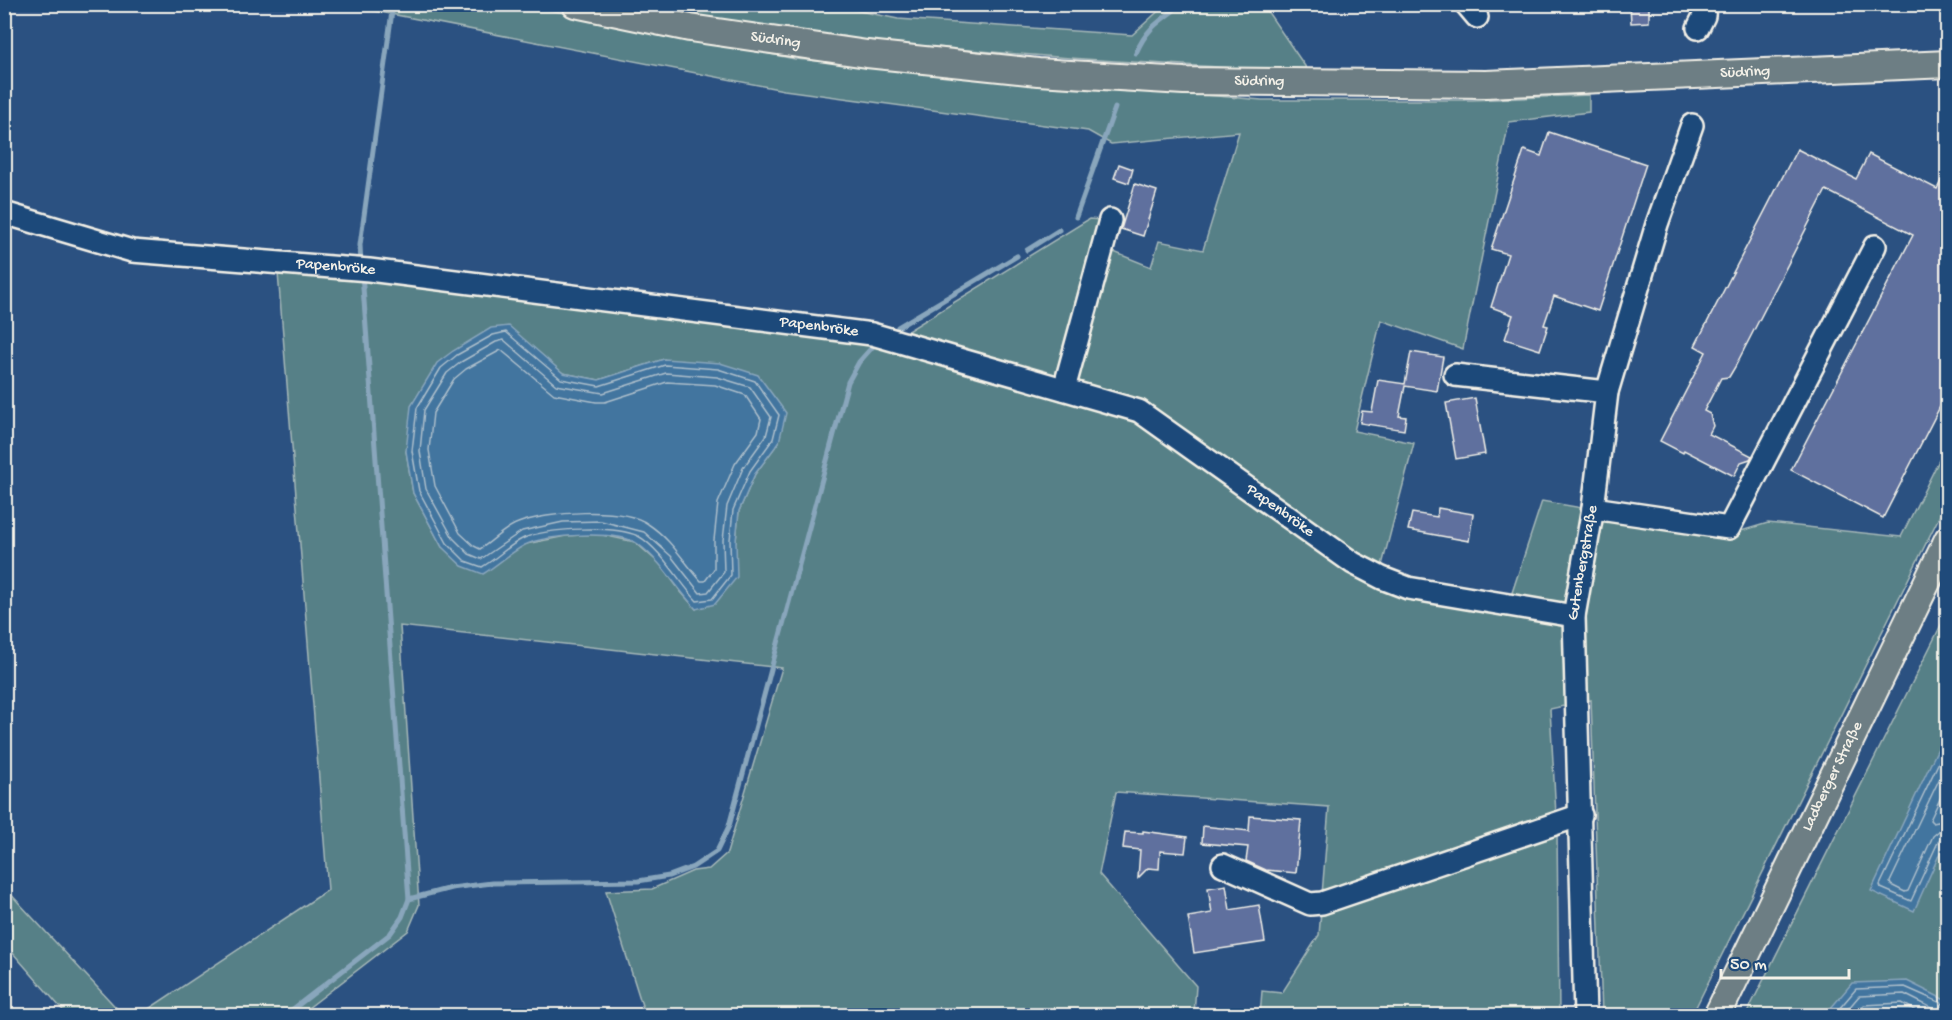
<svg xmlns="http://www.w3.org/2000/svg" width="1952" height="1020" font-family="'Gochi Hand',sans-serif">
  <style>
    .green { fill: #578087; stroke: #a6b8b8; stroke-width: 1.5; fill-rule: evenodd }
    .water { fill: #42749f; stroke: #89a6bc; stroke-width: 1.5 }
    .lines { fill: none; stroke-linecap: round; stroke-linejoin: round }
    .shore { stroke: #adbfcb; stroke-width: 1.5 }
    .stream { stroke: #89a6bc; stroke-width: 5 }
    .building { fill: #5f709e; stroke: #f4f1e8; stroke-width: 1.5 }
    .minor-casing { stroke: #f4f1e8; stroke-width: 26 }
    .major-casing { stroke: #f4f1e8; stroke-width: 30 }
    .minor { stroke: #1f4a7a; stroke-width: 21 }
    .major { stroke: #6d7e84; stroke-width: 26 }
    .labels { text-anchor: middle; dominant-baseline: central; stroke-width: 5; stroke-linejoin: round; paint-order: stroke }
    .street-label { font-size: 16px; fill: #f4f1e8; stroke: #1f4a7a }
  </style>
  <rect width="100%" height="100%" fill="#2b5181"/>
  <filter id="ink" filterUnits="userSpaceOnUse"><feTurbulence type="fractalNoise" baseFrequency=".0167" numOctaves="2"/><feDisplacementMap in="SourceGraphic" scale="12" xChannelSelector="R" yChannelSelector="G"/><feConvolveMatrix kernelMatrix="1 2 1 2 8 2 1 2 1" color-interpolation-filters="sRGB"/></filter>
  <g filter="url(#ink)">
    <!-- green -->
    <g class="green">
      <polygon points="350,5 525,5 795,59 1262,100 1472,100 1589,95 1589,112 1509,122 1463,349 1381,320 1354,431 1414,443 1380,573 1142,404 1074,384 1109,250 1151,267 1159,241 1203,250 1239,132 1111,144 1088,131 784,90 365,9"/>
      <path d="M632 5H831L898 19 1132 35 1165 5H1263L1309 72C1141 63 973 54 806 33 748 25 690 17 632 5Z"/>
      <polygon points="1089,219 1101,220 1060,377 906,332"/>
      <path d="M278 273 373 280 865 343 1135 420 1348 571 1506 611 1542 501 1731 534 1768 523 1901 537 1947 444V501L1692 1015H1602L1591 700 1550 709 1556 815 1322 895 1329 807 1116 792 1099 874 1196 986 1194 1015H645L606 891 652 889 693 871 709 869 727 853 782 668 400 626 419 905 408 931 299 1015 138 1016 328 890ZM537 352 563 373 599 380 664 359 779 442 755 474 739 511 736 541 696 609 681 592 661 565 635 542 598 534 566 536 526 544 442 547 413 493 406 451Z"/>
      <polygon points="1947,613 1947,1015 1746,1015"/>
      <polygon points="1557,830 1559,1015 1260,1016 1262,991 1282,993 1319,935 1321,911"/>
      <polygon points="4,888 5,888 123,1015 67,1015 5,944"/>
    </g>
    <!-- water -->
    <g class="water">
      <path d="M509 326 563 373 599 380 664 359 720 363 758 375 786 413 779 442 755 474 739 511 736 541 737 577 715 604 696 609C676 587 661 561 638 544 619 530 545 534 525 545 510 553 497 565 483 574L462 566 442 547 413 493 406 451 411 406 437 363 453 351 491 328Z"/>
      <polygon points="1947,729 1947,837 1914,911 1871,891"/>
      <polygon points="1907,981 1947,1001 1947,1015 1825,1015 1852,983"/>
    </g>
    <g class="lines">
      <!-- shore -->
      <g class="shore">
        <path d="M506 332 561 379 599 386 665 365 718 369 755 381 779 415 773 439 750 471 733 510 730 540 731 575 712 599 697 601C681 584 659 547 638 536 614 525 548 528 524 538 509 545 496 559 482 567L465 561 447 543 419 491 412 451 417 408 441 368 457 355 493 335Z"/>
        <polygon points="504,340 556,385 603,393 666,373 717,377 750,387 771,417 766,436 743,468 727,506 723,540 724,572 708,592 700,593 671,556 644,532 601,521 563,522 522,531 481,559 469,554 453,538 426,489 420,451 424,410 447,373 461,362 496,342"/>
        <path d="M501 350 554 394 596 402H605L667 382 715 385 745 395 761 419 758 432 735 464 718 503 714 540V569L705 581H701C683 561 671 539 648 524 623 506 546 512 518 523 504 528 493 541 480 549L474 546 460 533 435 486 429 450 433 413 454 379 466 369Z"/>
        <polyline points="1948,743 1880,885 1881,888 1911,901 1939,840 1943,837 1948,836"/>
        <polyline points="1948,761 1890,882 1891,885 1905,892 1908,891 1933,836 1940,830 1948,829"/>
        <polyline points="1948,782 1930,820 1933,823 1948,820"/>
        <polyline points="1833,1016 1856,989 1905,987 1948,1006"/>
        <polyline points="1842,1016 1859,996 1904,994 1940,1012 1948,1013"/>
        <polyline points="1854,1016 1864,1005 1902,1003 1926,1016"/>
      </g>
      <!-- stream -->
      <g class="stream">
        <path d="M1136 53C1145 32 1155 24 1173 11"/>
        <polyline points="1076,217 1115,108"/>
        <polyline points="1027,250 1059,230"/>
        <polyline points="361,265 360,245 393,4"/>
        <polyline points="898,327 1017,256"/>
        <polyline points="409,899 451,888 492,883 638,881 669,876 693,867 717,851 729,826 848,382 859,362 875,344"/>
        <polyline points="284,1016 390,934 402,917 409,899 362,274"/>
      </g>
    </g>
    <!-- building -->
    <g class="building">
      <polygon points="1630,4 1649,4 1649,22 1631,23"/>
      <polygon points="1549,132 1646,164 1598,311 1554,296 1544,325 1548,326 1540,350 1505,339 1513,315 1491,307 1508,254 1491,249 1524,150 1541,156"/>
      <polygon points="1797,149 1856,179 1869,154 1937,189 1947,169 1947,393 1883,518 1791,470 1913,235 1826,190 1735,367 1729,377 1721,378 1704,411 1710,414 1713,426 1709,434 1752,456 1750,459 1741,462 1734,476 1684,450 1683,453 1660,441 1706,352 1695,346"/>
      <polygon points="1119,164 1133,169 1129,183 1114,178"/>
      <polygon points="1135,184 1157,191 1143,236 1121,229"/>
      <polygon points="1411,352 1443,357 1437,391 1405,386 1399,416 1406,417 1404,430 1360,423 1362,411 1372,412 1378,380 1405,384"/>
      <polygon points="1475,398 1485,454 1456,459 1446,403"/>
      <polygon points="1438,508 1473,514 1469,541 1408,530 1412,513 1437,517"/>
      <polygon points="1250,816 1301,820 1296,873 1266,870 1246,861 1248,847 1202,843 1203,826 1249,831"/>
      <polygon points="1143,831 1187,837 1185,853 1160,851 1159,869 1148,868 1138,878 1140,850 1123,848 1125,832 1143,833"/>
      <polygon points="1226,885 1230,910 1259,905 1265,942 1194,953 1188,917 1212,913 1208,888"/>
    </g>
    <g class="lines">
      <defs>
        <g id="minor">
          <polyline points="1466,4 1477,17"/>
          <polyline points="1698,28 1704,16 1705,4"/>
          <path id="s1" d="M4 213 132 251 369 270 872 334 1139 411 1353 563 1382 578 1408 588 1574 616"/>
          <polyline points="1455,375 1607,392"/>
          <polyline points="1064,389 1110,220"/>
          <polyline points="1593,508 1729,528 1875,246"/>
          <polyline points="1223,865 1310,904 1322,903 1581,815"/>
          <path id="s2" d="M1585 1016 1574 616 1593 508 1607 392 1657 224 1692 125"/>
        </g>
        <g id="major">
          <path id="s3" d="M575 4 690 28 867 54 1038 72 1184 81 1486 84 1948 64"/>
          <path id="s4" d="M1717 1016 1948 539"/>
        </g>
      </defs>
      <!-- minor casing -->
      <use href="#minor" class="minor-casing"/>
      <!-- major casing -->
      <use href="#major" class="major-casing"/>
      <!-- minor -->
      <use href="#minor" class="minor"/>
      <!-- major -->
      <use href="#major" class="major"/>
    </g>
  </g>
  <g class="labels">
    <!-- street labels -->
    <g class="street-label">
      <text stroke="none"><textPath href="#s3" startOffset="204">Südring</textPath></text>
      <text stroke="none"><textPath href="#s3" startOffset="1176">Südring</textPath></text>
      <text stroke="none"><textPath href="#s3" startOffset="690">Südring</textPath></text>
      <text stroke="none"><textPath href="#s1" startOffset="338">Papenbröke</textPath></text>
      <text stroke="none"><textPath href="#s1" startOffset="825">Papenbröke</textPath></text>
      <text stroke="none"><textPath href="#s1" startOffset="1329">Papenbröke</textPath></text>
      <text stroke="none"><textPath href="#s2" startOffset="454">Gutenbergstraße</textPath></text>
      <text stroke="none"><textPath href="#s4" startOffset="266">Ladberger Straße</textPath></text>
    </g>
  </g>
  <!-- margin -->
  <rect width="1952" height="1020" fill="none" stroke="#1f4a7a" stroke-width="24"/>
  <rect x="12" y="12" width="1928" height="996" fill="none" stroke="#f4f1e8" stroke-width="2" filter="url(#ink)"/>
  <!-- scale -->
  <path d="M1721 969v9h128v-9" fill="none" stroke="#f4f1e8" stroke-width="3"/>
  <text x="1730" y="969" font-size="18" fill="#f4f1e8" stroke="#1f4a7a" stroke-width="4.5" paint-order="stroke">50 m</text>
</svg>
